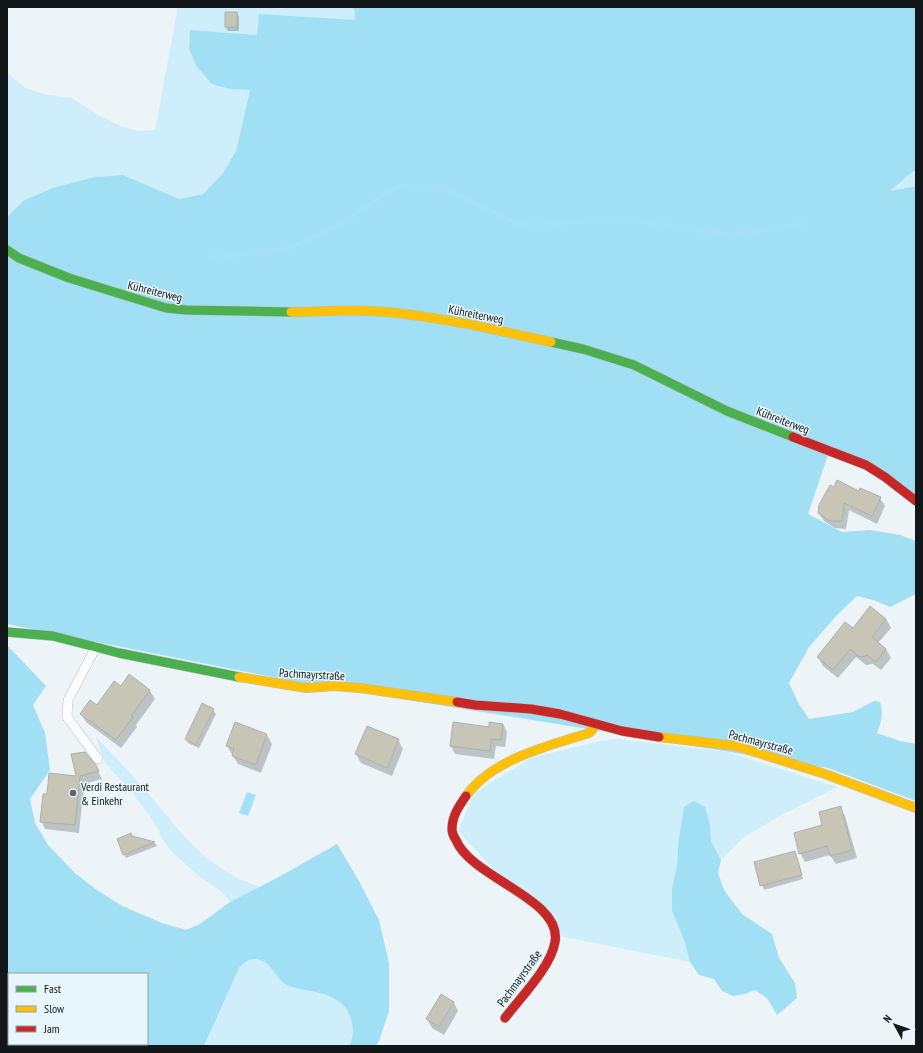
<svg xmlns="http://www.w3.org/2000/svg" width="923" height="1053" font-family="'PT Sans Narrow',sans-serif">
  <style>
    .green { fill: #ceeefb }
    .forest { fill: #a0dff4; fill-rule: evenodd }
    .water { fill: #a5e0f6 }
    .shadow { fill: #0003 }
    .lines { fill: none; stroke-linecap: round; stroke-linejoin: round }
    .stream { stroke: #a5e0f6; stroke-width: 4.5 }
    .building { fill: #c7c5b6; stroke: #adb0af }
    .lane-casing { stroke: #b8bec1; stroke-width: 10 }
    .fast-casing { stroke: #b8bec1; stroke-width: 10 }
    .slow-casing { stroke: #b8bec1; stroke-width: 10 }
    .jam-casing { stroke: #b8bec1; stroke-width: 10 }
    .lane { stroke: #fcfdfe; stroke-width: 9 }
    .fast { stroke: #4caf50; stroke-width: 9 }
    .slow { stroke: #ffc107; stroke-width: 9 }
    .jam { stroke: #c62828; stroke-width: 9 }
    .poi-dot { fill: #5e6467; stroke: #e7f6fc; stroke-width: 1.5 }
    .labels { text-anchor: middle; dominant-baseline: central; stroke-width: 3; stroke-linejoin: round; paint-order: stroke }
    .street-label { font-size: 12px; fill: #121719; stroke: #e7f6fc }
    .poi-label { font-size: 12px; fill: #121719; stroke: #e7f6fc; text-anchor: start }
  </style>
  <rect width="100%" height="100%" fill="#ecf4f7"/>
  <!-- green -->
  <g class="green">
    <polygon points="178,7 350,7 354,9 355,21 323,19 257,35 190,30 189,49 197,67 230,89 250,90 236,151 223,173 203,194 179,199 123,175 95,177 52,188 23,201 7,217 7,72 25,88 44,94 72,98 100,116 121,126 137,131 155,130"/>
    <polygon points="916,170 916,186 889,191 911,173"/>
    <path d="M96 737C111 753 126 768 140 784 170 818 196 858 238 878 245 882 253 884 260 887L230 902 226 896 218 889 201 878 171 851 163 840 154 822 131 791 105 763Z"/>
    <polygon points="618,739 727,752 837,787 779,816 743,838 721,860 711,841 710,825 681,834 678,845 677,866 672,888 672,911 684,940 690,962 564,937 495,871 458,831 474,793 531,758 600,741"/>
    <polygon points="252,959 261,960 269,966 277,976 312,991 331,996 341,1002 350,1013 354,1027 349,1046 204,1046 239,968 245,962"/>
  </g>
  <!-- forest -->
  <g class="forest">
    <path d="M350 7H916V170L911 173 890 191 916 186V496L831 446 808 514 842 532 870 530 900 535 916 541V594L890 607 873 600 857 596 837 615 809 647 789 683 799 704 809 719 853 712 874 701 880 702C884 714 881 722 877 733L900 741 916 744V801L828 768 292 681 7 624V217L23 201 52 188 95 177 123 175 179 199 203 194 223 173 236 151 250 90 230 89 212 84 197 67 189 49 190 30 257 35 259 14 355 20 354 9Z"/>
    <path d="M7 645 46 686 33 705 45 733 50 770 30 799 35 823 48 845 76 874 97 890 122 906 162 923 186 930 200 924 230 902 277 878 337 844 359 881 379 920 389 963V1011L379 1041 376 1046H349C353 1037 354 1028 351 1019 345 998 324 993 305 990 299 988 293 988 287 985 276 979 272 964 260 960 251 957 245 962 239 968L204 1046H7ZM9 974H147V1044H9Z"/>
    <polygon points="694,801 705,807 710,825 711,841 721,860 718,873 724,890 742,914 772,934 779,958 795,983 797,998 777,1015 767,998 755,990 745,994 733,996 722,991 714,979 699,975 690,962 684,940 672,911 672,888 677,866 678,845 684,807"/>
  </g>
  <!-- water -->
  <polygon class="water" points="247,792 256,795 248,816 239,813"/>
  <!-- shadow -->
  <g class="shadow">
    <polygon points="237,13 239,17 239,31 228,31 226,27"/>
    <polygon points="834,488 880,498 885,506 877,524 849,510 846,529 835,528 824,521 819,513"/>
    <polygon points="886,619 891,628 878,643 886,649 891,658 881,670 873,664 866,665 856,657 838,678 823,666 818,657 853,629"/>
    <polygon points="130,676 150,691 155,699 136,725 137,727 121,748 86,722 81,714 97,706 121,687"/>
    <polygon points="213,710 216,714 199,748 188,743 186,739"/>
    <polygon points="454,723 490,728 503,724 507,732 505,747 496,746 494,759 455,754 451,746"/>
    <polygon points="267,735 272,744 261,773 238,764 227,746"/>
    <polygon points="398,740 403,749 392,776 361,763 356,754"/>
    <polygon points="95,765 102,779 84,784 79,833 45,829 41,821 47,795"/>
    <polygon points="840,808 845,816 857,858 836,864 830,855 805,862 800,853"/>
    <polygon points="132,837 155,843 157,846 126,858 124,854"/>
    <polygon points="794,852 803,879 764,890 755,863"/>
    <polygon points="441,995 454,1003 458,1011 444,1035 432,1028 427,1019"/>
  </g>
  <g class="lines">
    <!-- stream -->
    <polyline class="stream" points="209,257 287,249 340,225 396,186 447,189 520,225 626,219 729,235 801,224"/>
  </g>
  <!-- building -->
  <g class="building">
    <rect x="225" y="12" width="12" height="15"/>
    <polygon points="837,480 859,491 860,488 881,497 872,516 844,503 842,521 829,521 818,513 819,505 830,485 834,487"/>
    <polygon points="870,606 886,619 872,637 886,649 876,662 867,655 863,657 858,656 850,649 833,670 817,657 845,622 853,628"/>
    <polygon points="129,674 150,690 131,716 133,717 116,740 80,714 90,700 97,705 114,681 121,686"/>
    <polygon points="202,703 214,709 196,745 185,739"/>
    <polygon points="235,722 267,734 256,765 232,756 234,749 226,746"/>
    <polygon points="453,722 489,727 489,722 503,724 501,740 491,739 490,751 450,746"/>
    <polygon points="367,726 399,739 387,768 355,754"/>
    <polygon points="85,752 96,765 99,771 80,776 75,825 40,822 43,794 47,794 49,773 76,776 71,754"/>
    <polygon points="841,806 852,850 830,856 827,846 799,854 794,833 822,825 819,812"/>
    <polygon points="131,833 132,836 155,842 123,855 117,839"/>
    <polygon points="795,851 802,875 760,886 754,862"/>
    <polygon points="441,994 454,1002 439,1027 426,1019"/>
  </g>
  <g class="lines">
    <defs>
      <polyline id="lane" points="96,647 68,700 67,717 98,759"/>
      <g id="fast">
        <polyline points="7,250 19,258 69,278 166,308 186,310 291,312"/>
        <polyline points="551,342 583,349 634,365 727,411 793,437"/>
        <polyline points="7,632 53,636 119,653 239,677"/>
      </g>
      <g id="slow">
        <path d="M291 312C318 312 346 309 373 311 433 315 492 329 551 342"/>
        <polyline points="239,677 306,688 334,686 360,688 457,702"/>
        <polyline points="659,737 736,746 825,774 916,808"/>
        <path d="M466 796C492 759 548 746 589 733L593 729V724"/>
      </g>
      <g id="jam">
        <polyline points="793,437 866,465 885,477 916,501"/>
        <polyline points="457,702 475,705 531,709 560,714 622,731 659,737"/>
        <path d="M466 796C459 806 452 816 452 829 452 832 454 837 456 840 471 878 563 899 555 942 551 967 520 998 505 1018"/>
      </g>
    </defs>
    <!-- lane casing -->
    <use href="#lane" class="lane-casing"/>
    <!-- fast casing -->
    <use href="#fast" class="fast-casing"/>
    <!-- slow casing -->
    <use href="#slow" class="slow-casing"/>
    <!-- jam casing -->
    <use href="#jam" class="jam-casing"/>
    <!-- lane -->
    <use href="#lane" class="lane"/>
    <!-- fast -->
    <use href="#fast" class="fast"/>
    <!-- slow -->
    <use href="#slow" class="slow"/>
    <!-- jam -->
    <use href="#jam" class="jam"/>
  </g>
  <!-- markers -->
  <circle class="poi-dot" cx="73" cy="793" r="4"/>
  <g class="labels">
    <!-- street labels -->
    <g class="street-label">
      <text transform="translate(155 291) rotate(14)">Kühreiterweg</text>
      <text transform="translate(476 314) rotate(11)">Kühreiterweg</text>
      <text transform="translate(783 420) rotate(21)">Kühreiterweg</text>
      <text transform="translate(312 674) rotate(3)">Pachmayrstraße</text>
      <text transform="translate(761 742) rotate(15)">Pachmayrstraße</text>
      <text transform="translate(519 978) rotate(-54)">Pachmayrstraße</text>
    </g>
    <!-- poi labels -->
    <g class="poi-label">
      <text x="81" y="786">Verdi Restaurant<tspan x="81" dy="14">&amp; Einkehr</tspan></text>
    </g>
  </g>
  <!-- border -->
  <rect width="923" height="1053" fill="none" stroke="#121719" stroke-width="16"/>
  <!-- legend -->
  <rect x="8" y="973" width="140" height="72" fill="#e7f6fc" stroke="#929da1"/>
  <rect x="16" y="986" width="20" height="6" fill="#4caf50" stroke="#929da1"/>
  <text x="44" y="993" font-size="12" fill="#121719">Fast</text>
  <rect x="16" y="1006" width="20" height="6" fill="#ffc107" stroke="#929da1"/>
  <text x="44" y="1013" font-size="12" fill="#121719">Slow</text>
  <rect x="16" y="1026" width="20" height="6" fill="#c62828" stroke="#929da1"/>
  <text x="44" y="1033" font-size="12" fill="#121719">Jam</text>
  <!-- north arrow -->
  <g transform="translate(895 1025) rotate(310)" stroke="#e7f6fc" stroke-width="3" paint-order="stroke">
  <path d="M0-3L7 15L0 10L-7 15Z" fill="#121719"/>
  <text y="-6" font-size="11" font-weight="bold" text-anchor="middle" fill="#121719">N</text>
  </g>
</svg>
